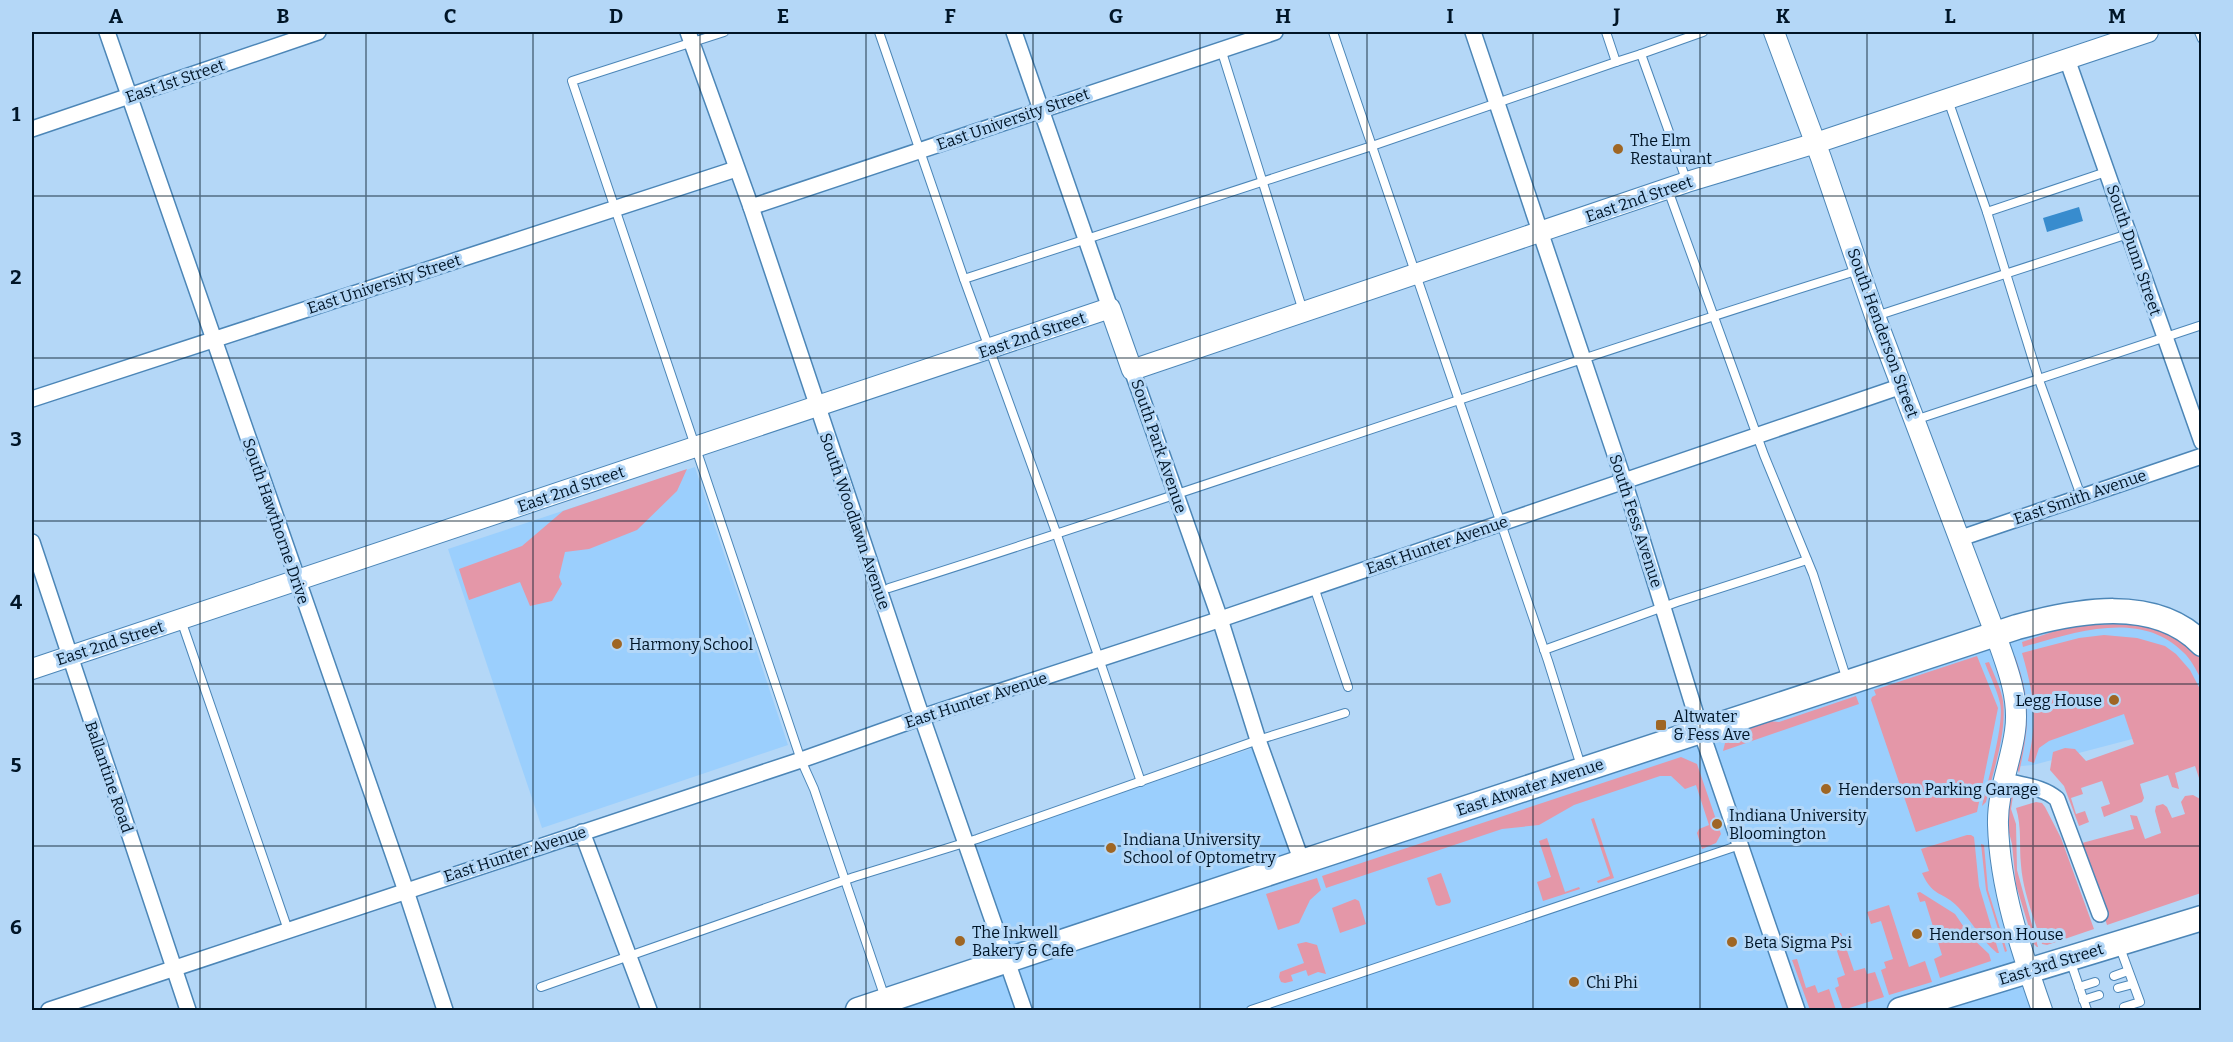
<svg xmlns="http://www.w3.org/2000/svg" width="2233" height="1042" font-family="Bitter,serif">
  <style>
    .built { fill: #9bcffd }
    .green { fill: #e497a8 }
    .water { fill: #388cce }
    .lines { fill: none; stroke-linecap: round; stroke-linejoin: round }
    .service-casing { stroke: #4c86b7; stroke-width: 10 }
    .minor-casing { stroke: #4c86b7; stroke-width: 18 }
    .tertiary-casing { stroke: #4c86b7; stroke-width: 22 }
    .primary-casing { stroke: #4c86b7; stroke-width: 27 }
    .service { stroke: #fff; stroke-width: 8 }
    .minor { stroke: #fff; stroke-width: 15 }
    .tertiary { stroke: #fff; stroke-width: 20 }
    .primary { stroke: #fff; stroke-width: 24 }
    .grid { fill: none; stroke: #001527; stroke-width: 1.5; stroke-opacity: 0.55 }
    .poi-dot { fill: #9f6624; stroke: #b4d7f7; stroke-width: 2 }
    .labels { text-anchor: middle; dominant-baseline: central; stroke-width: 6; stroke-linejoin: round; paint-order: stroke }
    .street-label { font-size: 16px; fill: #001527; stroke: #b4d7f7 }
    .poi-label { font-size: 16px; fill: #001527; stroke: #b4d7f7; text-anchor: start }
    .neatline { fill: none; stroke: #001527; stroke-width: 2 }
    .grid-label { font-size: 20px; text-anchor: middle; font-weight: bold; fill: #001527 }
  </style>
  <rect width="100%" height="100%" fill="#b4d7f7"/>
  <!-- built -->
  <g class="built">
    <polygon points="695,467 788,745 542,828 448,549"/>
    <polygon points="2115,624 2148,626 2201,660 2201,721 2033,765 1999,768 1990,851 1996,896 2008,940 2033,1010 880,1010 1014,966 972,844 1253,748 1296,872 2036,630"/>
  </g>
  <!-- green -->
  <g class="green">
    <polygon points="687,469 677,491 637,530 589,549 565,552 559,577 562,584 552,601 530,606 520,582 469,600 459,569 522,546 563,511"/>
    <path d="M2115 624 2148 626 2173 634 2193 650 2201 660V679C2196 670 2191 659 2183 652 2140 609 2073 633 2023 647L2022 642 2070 626Z"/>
    <path d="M2104 635 2137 638 2165 646 2176 654 2190 670 2201 691V784L2195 766 2175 773 2179 789 2172 787 2168 775 2140 784 2144 798 2142 802 2104 817 2101 807 2110 804 2102 781 2081 788 2083 794 2071 798 2076 814 2085 811 2089 822 2079 826 2064 786 2050 770 2053 752 2065 748 2075 749 2086 761 2134 744 2124 714 2049 741 2039 748 2034 763 2028 761C2038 718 2034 695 2022 653L2079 638Z"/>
    <polygon points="1977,656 1998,708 1977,812 1916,832 1871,700 1872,697 1876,695 1874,690"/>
    <path d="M2015 656C2032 703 2029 726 2019 773L2016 765 2011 657Z"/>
    <path d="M1989 662C1994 675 2001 688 2003 701 2007 734 1993 770 1986 802L1982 806C1987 783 2005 723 2000 703 1997 690 1990 676 1985 663Z"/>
    <polygon points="1856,696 1859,704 1723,751 1727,735 1767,721 1779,722"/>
    <polygon points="1681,757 1697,764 1721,834 1716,843 1702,849 1697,833 1699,829 1709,825 1696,785 1685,789 1671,776 1660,776 1574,805 1539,825 1502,829 1326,888 1322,876"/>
    <polygon points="2193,795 2202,800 2201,893 2107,925 2082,843 2134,829 2130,815 2137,816 2145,839 2161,833 2155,811 2156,806 2163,804 2167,807 2172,818 2185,814 2181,802 2185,796"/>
    <polygon points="2013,796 2011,809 2016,824 2017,870 2038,947 2037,947 2034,944 2016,885 2012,844 2005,817 2009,799"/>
    <path d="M2036 802 2042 803 2045 807 2061 838 2094 929 2047 945 2042 944C2034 918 2023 892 2021 865 2019 845 2022 828 2016 808Z"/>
    <polygon points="1594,818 1614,878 1598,883 1597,881 1610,876 1591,819"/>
    <path d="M1967 835H1971L1974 837 1979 886 1999 953H1997C1979 938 1973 922 1958 907 1943 891 1933 898 1922 873L1929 871 1921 849Z"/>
    <polygon points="1547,838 1565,892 1579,887 1580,889 1543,901 1537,882 1551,877 1539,841"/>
    <polygon points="1981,844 1984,845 1988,890 2007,951 2005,952 1986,890"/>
    <polygon points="1441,873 1451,901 1450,903 1439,906 1436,905 1427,878"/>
    <polygon points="1317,878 1321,890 1310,900 1299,923 1278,930 1266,894"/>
    <polygon points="1920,892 1955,914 1970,936 1989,954 1991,961 1940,978 1934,959 1942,955 1925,901 1920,902 1917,893"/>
    <polygon points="1355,899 1359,901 1366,924 1340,933 1332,908"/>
    <polygon points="1889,905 1909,967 1925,961 1932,982 1889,995 1881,970 1886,968 1884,962 1893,959 1881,921 1871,924 1867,912"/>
    <polygon points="1841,933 1854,971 1865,968 1867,974 1875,972 1884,997 1843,1010 1835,988 1839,986 1837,978 1845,975 1832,936"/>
    <polygon points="1306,942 1317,945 1326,974 1318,972 1308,976 1306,970 1291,975 1293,981 1285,983 1281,982 1279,977 1280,972 1304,963 1297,944"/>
    <polygon points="1797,959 1806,988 1815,985 1818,993 1829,989 1836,1010 1810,1010 1792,960"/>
  </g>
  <!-- water -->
  <polygon class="water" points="2079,207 2083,221 2047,232 2043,218"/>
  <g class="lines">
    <defs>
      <g id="service">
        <polyline points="724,32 572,81 801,760 814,789 885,998"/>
        <polyline points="879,32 964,279 1057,535 1141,782"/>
        <polyline points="1333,32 1548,661 1581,766"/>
        <polyline points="1606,32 1616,62 1641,54 1687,182"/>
        <polyline points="2199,32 2202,39"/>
        <polyline points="1221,49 1303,311"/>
        <polyline points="1641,54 1703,32"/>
        <polyline points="1948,100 1987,212 2039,380 2081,496"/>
        <polyline points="1668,190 1764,455 1813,574 1847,680"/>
        <polyline points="1987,212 2106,172"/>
        <polyline points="964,279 1372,146 1616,62"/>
        <polyline points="1876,316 2128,234"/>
        <polyline points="1915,420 2202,325"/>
        <polyline points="1314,587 1348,687"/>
        <path d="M889 588C1214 485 1534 371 1859 270"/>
        <polyline points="181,620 288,930"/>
        <polyline points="1544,650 1677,602 1807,560"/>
        <polyline points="2119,945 2140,1002 2124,1007"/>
        <polyline points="2070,960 2087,1010"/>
        <polyline points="2114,976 2128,971"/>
        <polyline points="541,987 854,877 977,839 1258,740 1345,713"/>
        <polyline points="2079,987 2095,982"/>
        <polyline points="2118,988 2133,984"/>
        <polyline points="2083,1000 2099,995"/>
        <polyline points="1251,1010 1740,845"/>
      </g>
      <g id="minor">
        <polyline points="107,32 406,891 445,1010"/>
        <polyline points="688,32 751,207 918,706 1024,1010"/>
        <polyline points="1014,32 1110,308"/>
        <polyline points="1473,32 1624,481 1701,731 1797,1010"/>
        <polyline points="2067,59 2202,442"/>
        <polyline points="32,129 318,32"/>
        <polyline points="751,207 1275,32"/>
        <polyline points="1132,370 1220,619 1258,740 1302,862"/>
        <polyline points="32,399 736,169"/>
        <polyline points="1958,539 2202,456"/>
        <polyline points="32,542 188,1010"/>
        <path d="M2004 780C2022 786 2042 786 2057 799L2100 914"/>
        <polyline points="582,832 649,1010"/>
        <polyline points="49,1010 801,760 922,717 1209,623 1902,386"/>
      </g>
      <g id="tertiary">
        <path d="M1774 32 1821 158 1875 316 1995 633C2006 664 2020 697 2015 731 2011 762 1997 792 1998 825 2000 889 2021 950 2042 1010"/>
        <polyline points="32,669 1110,308 1132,370 1687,182 1816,143 2148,32"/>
      </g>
      <g id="primary">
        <path d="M858 1010 1302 862 2017 627C2075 611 2155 595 2202 644"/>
        <polyline points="1900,1010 2202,918"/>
      </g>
    </defs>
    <!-- service casing -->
    <use href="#service" class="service-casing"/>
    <!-- minor casing -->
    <use href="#minor" class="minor-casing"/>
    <!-- tertiary casing -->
    <use href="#tertiary" class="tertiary-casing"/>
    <!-- primary casing -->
    <use href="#primary" class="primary-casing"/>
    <!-- service -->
    <use href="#service" class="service"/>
    <!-- minor -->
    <use href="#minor" class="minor"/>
    <!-- tertiary -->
    <use href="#tertiary" class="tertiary"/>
    <!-- primary -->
    <use href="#primary" class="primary"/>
  </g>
  <!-- grid -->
  <path class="grid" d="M200 32V1010M366 32V1010M533 32V1010M700 32V1010M866 32V1010M1033 32V1010M1200 32V1010M1367 32V1010M1533 32V1010M1700 32V1010M1867 32V1010M2033 32V1010M32 196H2202M32 358H2202M32 521H2202M32 684H2202M32 846H2202"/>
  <!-- markers -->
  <g class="poi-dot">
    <circle cx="1618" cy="149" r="6"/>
    <circle cx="617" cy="644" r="6"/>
    <circle cx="2114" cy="700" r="6"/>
    <rect x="1655" y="719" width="12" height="12" rx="3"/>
    <circle cx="1826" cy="789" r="6"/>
    <circle cx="1717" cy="824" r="6"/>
    <circle cx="1111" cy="848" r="6"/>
    <circle cx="1917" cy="934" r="6"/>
    <circle cx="960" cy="941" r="6"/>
    <circle cx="1732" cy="942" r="6"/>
    <circle cx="1574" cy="982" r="6"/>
  </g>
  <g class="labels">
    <!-- street labels -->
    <g class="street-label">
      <text transform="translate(175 81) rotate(-19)">East 1st Street</text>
      <text transform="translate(1013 119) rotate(-19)">East University Street</text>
      <text transform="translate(1639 199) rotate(-19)">East 2nd Street</text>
      <text transform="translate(2134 250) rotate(71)">South Dunn Street</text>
      <text transform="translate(384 284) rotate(-18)">East University Street</text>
      <text transform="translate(1883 333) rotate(70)">South Henderson Street</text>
      <text transform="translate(1032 335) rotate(-19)">East 2nd Street</text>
      <text transform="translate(1159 446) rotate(71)">South Park Avenue</text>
      <text transform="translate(571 489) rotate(-19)">East 2nd Street</text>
      <text transform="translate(2080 497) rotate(-19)">East Smith Avenue</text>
      <text transform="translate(276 521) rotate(71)">South Hawthorne Drive</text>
      <text transform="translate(855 521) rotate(71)">South Woodlawn Avenue</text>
      <text transform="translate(1636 521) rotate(72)">South Fess Avenue</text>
      <text transform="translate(1437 545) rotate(-19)">East Hunter Avenue</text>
      <text transform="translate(110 643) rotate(-18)">East 2nd Street</text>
      <text transform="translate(976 700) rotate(-18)">East Hunter Avenue</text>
      <text transform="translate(109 777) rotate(71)">Ballantine Road</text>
      <text transform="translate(1530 787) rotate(-18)">East Atwater Avenue</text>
      <text transform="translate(515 854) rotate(-18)">East Hunter Avenue</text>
      <text transform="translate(2051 964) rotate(-17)">East 3rd Street</text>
    </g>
    <!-- poi labels -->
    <g class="poi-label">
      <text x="1630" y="140">The Elm<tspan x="1630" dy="18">Restaurant</tspan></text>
      <text x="629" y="644">Harmony School</text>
      <text x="2102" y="700" text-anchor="end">Legg House</text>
      <text x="1673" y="716">Altwater<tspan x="1673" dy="18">&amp; Fess Ave</tspan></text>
      <text x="1838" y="789">Henderson Parking Garage</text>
      <text x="1729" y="815">Indiana University<tspan x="1729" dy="18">Bloomington</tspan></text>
      <text x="1123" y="839">Indiana University<tspan x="1123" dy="18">School of Optometry</tspan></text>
      <text x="972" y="932">The Inkwell<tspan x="972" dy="18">Bakery &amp; Cafe</tspan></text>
      <text x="1929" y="934">Henderson House</text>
      <text x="1744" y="942">Beta Sigma Psi</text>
      <text x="1586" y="982">Chi Phi</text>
    </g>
  </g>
  <!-- border -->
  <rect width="2233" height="1042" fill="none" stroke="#b4d7f7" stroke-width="66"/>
  <rect x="33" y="33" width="2167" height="976" class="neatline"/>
  <g class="grid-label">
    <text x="116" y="23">A</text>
    <text x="283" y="23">B</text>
    <text x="450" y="23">C</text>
    <text x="616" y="23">D</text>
    <text x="783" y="23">E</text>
    <text x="950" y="23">F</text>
    <text x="1116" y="23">G</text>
    <text x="1283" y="23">H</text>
    <text x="1450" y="23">I</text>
    <text x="1617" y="23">J</text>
    <text x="1783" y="23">K</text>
    <text x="1950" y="23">L</text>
    <text x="2117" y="23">M</text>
    <text x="16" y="121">1</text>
    <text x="16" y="284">2</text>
    <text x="16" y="446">3</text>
    <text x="16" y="609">4</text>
    <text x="16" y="772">5</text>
    <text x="16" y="934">6</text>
  </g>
</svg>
